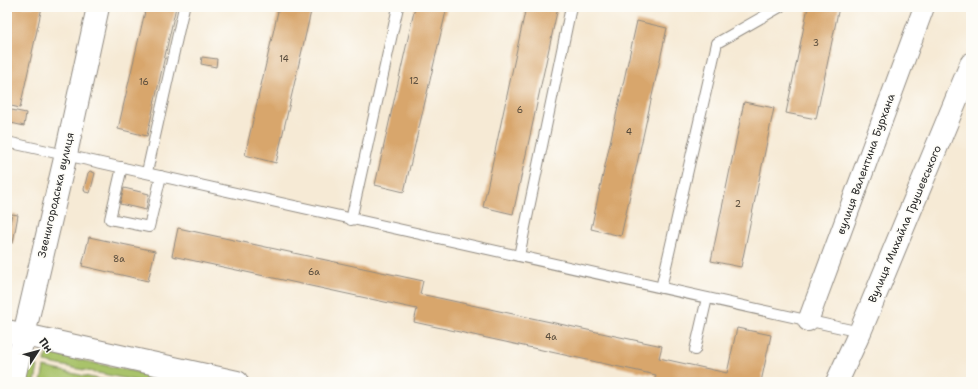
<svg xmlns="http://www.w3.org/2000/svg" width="978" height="389" font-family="'Shantell Sans',sans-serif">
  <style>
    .green { fill: #a9c36a; stroke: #6a774a }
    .building { fill: #d8a66c }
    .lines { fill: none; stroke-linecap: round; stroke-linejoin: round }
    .lane-casing { stroke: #908a80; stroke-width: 12 }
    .street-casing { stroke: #908a80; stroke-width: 22 }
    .secondary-casing { stroke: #908a80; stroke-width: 24 }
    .lane { stroke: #fff; stroke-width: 10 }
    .street { stroke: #fff; stroke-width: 20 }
    .secondary { stroke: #fff; stroke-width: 22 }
    .rail-casing { stroke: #2b2b2b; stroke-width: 4.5 }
    .rail { stroke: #fdfcf7; stroke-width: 3; stroke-dasharray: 9; stroke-linecap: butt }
    .labels { text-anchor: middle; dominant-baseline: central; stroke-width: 3.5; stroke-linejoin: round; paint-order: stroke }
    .number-label { font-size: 9px; fill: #564a3b }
    .street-label { font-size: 11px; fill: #2b2b2b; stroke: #fdfcf7 }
  </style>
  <rect width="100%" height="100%" fill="#fdfcf7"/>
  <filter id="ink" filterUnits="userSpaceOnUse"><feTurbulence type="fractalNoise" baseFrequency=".025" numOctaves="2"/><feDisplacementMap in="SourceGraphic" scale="8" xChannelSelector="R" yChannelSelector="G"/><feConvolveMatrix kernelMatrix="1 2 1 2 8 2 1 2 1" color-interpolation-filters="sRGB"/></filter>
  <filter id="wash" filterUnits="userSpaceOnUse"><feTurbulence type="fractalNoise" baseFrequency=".012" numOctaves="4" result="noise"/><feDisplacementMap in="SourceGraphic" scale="16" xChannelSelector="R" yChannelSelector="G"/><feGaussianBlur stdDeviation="0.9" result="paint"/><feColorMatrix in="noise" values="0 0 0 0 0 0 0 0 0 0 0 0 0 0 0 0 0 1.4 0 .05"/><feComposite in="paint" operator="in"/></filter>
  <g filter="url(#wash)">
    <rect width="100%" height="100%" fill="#f6ead5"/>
    <!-- green -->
    <g class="green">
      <polygon points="47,353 184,382 142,382 45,362"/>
      <polygon points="28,364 38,366 35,382 23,382"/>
      <polygon points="44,367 111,382 41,382"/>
    </g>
    <g id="blocks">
      <!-- building -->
      <g class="building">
        <polygon points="11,7 42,7 20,108 7,105 7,26"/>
        <polygon points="146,7 176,7 147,136 118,129"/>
        <polygon points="279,7 312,7 276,163 245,155"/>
        <polygon points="415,7 447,7 404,192 375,185"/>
        <polygon points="526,7 558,7 513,214 483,207"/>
        <polygon points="732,7 762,7 762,11 732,8"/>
        <polygon points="808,7 839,7 816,119 786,113"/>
        <polygon points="637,21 667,28 621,236 591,229"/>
        <polygon points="202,57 217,59 216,67 201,64"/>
        <polygon points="744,102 774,108 741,267 711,261"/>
        <polygon points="7,109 26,113 24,126 7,122"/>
        <polygon points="90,171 95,173 90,193 85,192 84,189 88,173"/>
        <polygon points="124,188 149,194 146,210 120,204"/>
        <polygon points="12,214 18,215 13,243 7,241 7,228 9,228"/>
        <polygon points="178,228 423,281 420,294 662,346 659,358 727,373 737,328 771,335 761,382 654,382 656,375 414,322 417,309 172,256"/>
        <polygon points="89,237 155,251 148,281 82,266"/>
      </g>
    </g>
  </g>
  <g filter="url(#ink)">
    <use href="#blocks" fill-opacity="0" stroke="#908a80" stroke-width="1"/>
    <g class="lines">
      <defs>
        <g id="lane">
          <polyline points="7,142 860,332"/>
          <polyline points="122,167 110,219 149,227 161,176"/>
          <polyline points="147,172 184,7"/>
          <polyline points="351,220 398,7"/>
          <polyline points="519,256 571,7"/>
          <polyline points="661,288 717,43 780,7"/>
          <polyline points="695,350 707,298"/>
        </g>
        <polyline id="street" points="808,321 924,7"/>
        <g id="secondary">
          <polyline points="7,331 237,382"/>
          <polyline points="13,382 66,154 98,7"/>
          <polyline points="837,382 860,332 971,64"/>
        </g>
      </defs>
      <!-- lane casing -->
      <use href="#lane" class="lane-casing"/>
      <!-- street casing -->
      <use href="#street" class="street-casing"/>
      <!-- secondary casing -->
      <use href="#secondary" class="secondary-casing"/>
      <!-- lane -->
      <use href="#lane" class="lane"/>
      <!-- street -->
      <use href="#street" class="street"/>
      <!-- secondary -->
      <use href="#secondary" class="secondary"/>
      <defs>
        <polyline id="rail" points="966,382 971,370"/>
      </defs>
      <!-- rail casing -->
      <use href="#rail" class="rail-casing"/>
      <!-- rail -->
      <use href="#rail" class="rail"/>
    </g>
  </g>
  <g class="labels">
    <!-- number labels -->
    <g class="number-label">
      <text x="816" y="43">3</text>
      <text x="284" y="59">14</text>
      <text x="414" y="81">12</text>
      <text x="144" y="82">16</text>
      <text x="520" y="110">6</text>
      <text x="629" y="132">4</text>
      <text x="738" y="204">2</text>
      <text x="119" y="259">8а</text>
      <text x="314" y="272">6а</text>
      <text x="551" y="337">4а</text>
    </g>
    <!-- street labels -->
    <g class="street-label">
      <text transform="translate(866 164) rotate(-70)">вулиця Валентина Бурхана</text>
      <text transform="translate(56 195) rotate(-77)">Звенигородська вулиця</text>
      <text transform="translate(905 224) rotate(-67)">Вулиця Михайла Грушевського</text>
    </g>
  </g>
  <!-- margin -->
  <rect width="978" height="389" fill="none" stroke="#fdfcf7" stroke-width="24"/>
  <!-- north arrow -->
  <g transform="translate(38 351) rotate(54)" stroke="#fdfcf7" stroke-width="3" paint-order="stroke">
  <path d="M0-3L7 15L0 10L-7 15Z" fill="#2b2b2b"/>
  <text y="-6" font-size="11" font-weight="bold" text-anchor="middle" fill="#2b2b2b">Пн</text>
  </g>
</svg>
